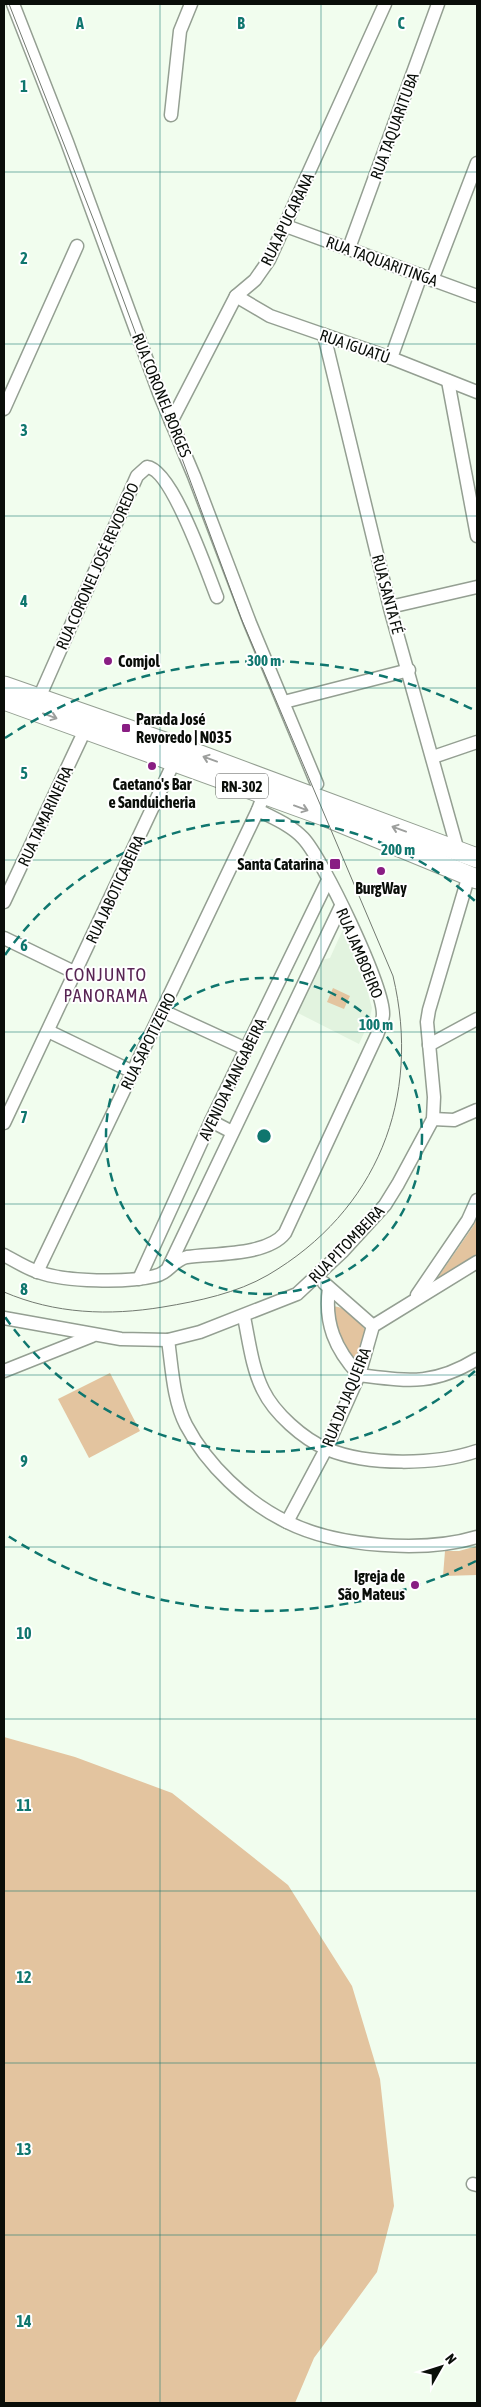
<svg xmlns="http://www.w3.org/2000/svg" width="481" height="2407" font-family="'Asap Condensed',sans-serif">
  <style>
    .built { fill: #e2f3df }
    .green { fill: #e3c49f }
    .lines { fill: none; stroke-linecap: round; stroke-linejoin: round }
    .street-casing { stroke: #949f92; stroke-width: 15 }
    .primary-casing { stroke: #949f92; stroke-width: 21 }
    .street { stroke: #fff; stroke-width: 12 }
    .primary { stroke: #fff; stroke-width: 19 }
    .tram { stroke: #727970; stroke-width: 1 }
    .oneway { stroke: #9d9f9d }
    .grid { fill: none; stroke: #0f766e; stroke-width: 1; stroke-opacity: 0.55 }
    .ring { fill: none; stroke: #0f766e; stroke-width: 2.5; stroke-dasharray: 9 6 }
    .poi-dot { fill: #891e83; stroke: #fff; stroke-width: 2 }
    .labels { text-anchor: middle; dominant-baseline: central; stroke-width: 4; stroke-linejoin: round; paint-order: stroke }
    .shield { fill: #fff; stroke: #545653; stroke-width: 1 }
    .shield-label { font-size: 15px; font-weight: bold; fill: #0a0e09 }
    .street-label { font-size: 16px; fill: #0a0e09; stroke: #fff }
    .poi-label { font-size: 16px; font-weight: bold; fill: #0a0e09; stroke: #fff; text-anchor: start }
    .neighbourhood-label { font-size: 18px; letter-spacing: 1px; fill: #582554; stroke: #fff }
    .grid-label { font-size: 16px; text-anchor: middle; font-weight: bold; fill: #0f766e; stroke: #fff; stroke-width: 4; stroke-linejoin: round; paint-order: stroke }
    .centre { fill: #0f766e; stroke: #fff; stroke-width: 2.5 }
    .ring-label { font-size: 15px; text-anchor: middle; font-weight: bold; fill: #0f766e; stroke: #fff; stroke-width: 4; stroke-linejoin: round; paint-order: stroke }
  </style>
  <rect width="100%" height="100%" fill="#f1fdee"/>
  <!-- built -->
  <polygon class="built" points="344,927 365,982 372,1008 369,1022 359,1044 296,1012 321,960 330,958"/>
  <!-- green -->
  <g class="green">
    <polygon points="333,988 350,996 344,1009 327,1002"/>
    <polygon points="477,1217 477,1257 434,1283 474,1225"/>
    <path d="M331 1306C348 1306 358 1321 368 1333L357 1355 349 1361 335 1329Z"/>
    <polygon points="110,1373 140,1431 89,1458 58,1399"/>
    <polygon points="477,1546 477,1575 443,1576 445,1551 459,1551"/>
    <polygon points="4,1737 75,1757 172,1793 288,1885 352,1986 380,2079 394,2206 377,2272 314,2358 295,2403 4,2403"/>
  </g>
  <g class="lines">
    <defs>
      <g id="street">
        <polyline points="13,4 67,142 159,393 194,476 250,623 317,784"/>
        <polyline points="171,115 180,31 191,4"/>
        <polyline points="286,226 477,296"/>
        <polyline points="349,248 438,4"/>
        <polyline points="432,280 477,163"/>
        <polyline points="236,296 270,316 391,358 477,392"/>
        <polyline points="324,335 391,612 458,851"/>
        <polyline points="391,358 421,275"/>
        <polyline points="448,381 477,536"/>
        <polyline points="4,409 77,246"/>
        <polyline points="171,422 236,296 255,280 269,260 385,4"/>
        <polyline points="390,607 477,587"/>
        <path d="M39 698 137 476 147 467C172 469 207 572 217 597"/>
        <polyline points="284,702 409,670"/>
        <polyline points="433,757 477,742"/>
        <polyline points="4,902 85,730"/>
        <polyline points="4,938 76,973"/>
        <polyline points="163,1011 246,1049"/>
        <polyline points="48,1031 133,1072"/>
        <polyline points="429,1045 477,1019"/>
        <polyline points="433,1119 454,1120 477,1110"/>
        <polyline points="211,1121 232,1132"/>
        <polyline points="4,1123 174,762"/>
        <path d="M4 1255C15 1261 26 1268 38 1272 66 1282 127 1283 155 1276 168 1274 173 1260 187 1257 214 1253 267 1256 285 1233L377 1035C379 1029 383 1021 383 1014 383 985 323 859 303 838 291 825 273 818 258 810L264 794"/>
        <polyline points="169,1266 341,906"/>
        <polyline points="37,1272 258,810"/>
        <polyline points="139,1279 211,1121 328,880"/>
        <polyline points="324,1283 373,1326"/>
        <path d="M329 1288C324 1323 335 1349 359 1375 408 1381 433 1386 477 1359"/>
        <polyline points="417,1295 468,1220 477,1200"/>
        <path d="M244 1317C249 1341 252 1368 263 1390 274 1413 303 1439 327 1449 368 1466 436 1465 477 1451"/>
        <polyline points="4,1318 121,1339 168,1340 200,1332 297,1294 343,1251 385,1205 398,1184 433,1119 434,1097 427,1022 429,1010 469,875"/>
        <path d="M168 1340C172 1367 173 1400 186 1425 207 1465 246 1502 287 1522 337 1547 424 1553 477 1537"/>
        <polyline points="4,1371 92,1336"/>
        <polyline points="287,1522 326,1449 359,1375 373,1326 477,1262"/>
        <polyline points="473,2184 477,2185"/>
      </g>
      <g id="primary">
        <polyline points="4,686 176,746 477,858"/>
        <polyline points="4,700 324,816 477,879"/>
      </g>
    </defs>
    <!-- street casing -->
    <use href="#street" class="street-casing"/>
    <!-- primary casing -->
    <use href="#primary" class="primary-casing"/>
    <!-- street -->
    <use href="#street" class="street"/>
    <!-- primary -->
    <use href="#primary" class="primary"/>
    <!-- tram -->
    <path class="tram" d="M4 1292C55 1314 109 1316 163 1307 199 1301 237 1293 268 1275 377 1211 422 1098 393 976L241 618 96 226 9 4"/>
  </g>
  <!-- one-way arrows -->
  <defs><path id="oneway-shaft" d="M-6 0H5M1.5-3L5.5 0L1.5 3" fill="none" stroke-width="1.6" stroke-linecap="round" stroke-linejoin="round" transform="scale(1.25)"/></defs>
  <g class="oneway">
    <use href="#oneway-shaft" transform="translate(50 716) rotate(20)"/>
    <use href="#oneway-shaft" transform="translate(210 759) rotate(-160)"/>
    <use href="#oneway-shaft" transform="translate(301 808) rotate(20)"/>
    <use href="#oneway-shaft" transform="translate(399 829) rotate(-160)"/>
  </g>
  <!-- grid -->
  <path class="grid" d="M160 4V2403M321 4V2403M4 172H477M4 344H477M4 516H477M4 688H477M4 860H477M4 1032H477M4 1204H477M4 1375H477M4 1547H477M4 1719H477M4 1891H477M4 2063H477M4 2235H477"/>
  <!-- distance rings -->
  <g class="ring">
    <circle cx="264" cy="1136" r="158"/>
    <path d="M475 1371A316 316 0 0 1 5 1317M5 955A316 316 0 0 1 475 901"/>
    <path d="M476 1561A475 475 0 0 1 5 1534M5 738A475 475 0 0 1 476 711"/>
  </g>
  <!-- markers -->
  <g class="poi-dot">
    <circle cx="108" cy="661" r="5"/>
    <rect x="121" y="723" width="10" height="10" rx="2.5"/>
    <circle cx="152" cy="766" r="5"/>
    <rect x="329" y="858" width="12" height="12" rx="2.5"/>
    <circle cx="381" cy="871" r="5"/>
    <circle cx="415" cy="1585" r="5"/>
  </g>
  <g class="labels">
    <!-- shield labels -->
    <rect class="shield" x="216" y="773.5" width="52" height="25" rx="4"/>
    <g class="shield-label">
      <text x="242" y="786">RN-302</text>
    </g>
    <!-- street labels -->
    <g class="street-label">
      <text transform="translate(394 126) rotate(-70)">RUA TAQUARITUBA</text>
      <text transform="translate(287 219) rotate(-64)">RUA APUCARANA</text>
      <text transform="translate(382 261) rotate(20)">RUA TAQUARITINGA</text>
      <text transform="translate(355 346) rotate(19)">RUA IGUATÚ</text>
      <text transform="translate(162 395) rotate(68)">RUA CORONEL BORGES</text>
      <text transform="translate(97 566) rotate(-66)">RUA CORONEL JOSÉ REVOREDO</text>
      <text transform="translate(388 594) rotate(75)">RUA SANTA FÉ</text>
      <text transform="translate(45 816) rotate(-65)">RUA TAMARINEIRA</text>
      <text transform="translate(115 889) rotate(-65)">RUA JABOTICABEIRA</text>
      <text transform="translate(360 953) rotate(67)">RUA JAMBOEIRO</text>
      <text transform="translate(148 1041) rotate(-64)">RUA SAPOTIZEIRO</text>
      <text transform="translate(232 1079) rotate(-64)">AVENIDA MANGABEIRA</text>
      <text transform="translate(346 1244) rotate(-46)">RUA PITOMBEIRA</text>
      <text transform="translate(346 1397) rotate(-68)">RUA DA JAQUEIRA</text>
    </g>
    <!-- poi labels -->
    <g class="poi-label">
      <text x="118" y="661">Comjol</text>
      <text x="136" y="719">Parada José<tspan x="136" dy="18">Revoredo | N035</tspan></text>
      <text x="152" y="784" text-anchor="middle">Caetano's Bar<tspan x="152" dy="18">e Sanduicheria</tspan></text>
      <text x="324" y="864" text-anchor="end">Santa Catarina</text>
      <text x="381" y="888" text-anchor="middle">BurgWay</text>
      <text x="405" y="1576" text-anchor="end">Igreja de<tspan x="405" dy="18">São Mateus</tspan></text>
    </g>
    <!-- neighbourhood labels -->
    <g class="neighbourhood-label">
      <text x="106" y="974">CONJUNTO<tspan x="106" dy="21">PANORAMA</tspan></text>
    </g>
  </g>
  <g class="grid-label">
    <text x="80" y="29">A</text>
    <text x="241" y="29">B</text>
    <text x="401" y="29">C</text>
    <text x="24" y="92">1</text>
    <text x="24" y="264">2</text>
    <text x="24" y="436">3</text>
    <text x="24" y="607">4</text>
    <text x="24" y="779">5</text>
    <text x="24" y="951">6</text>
    <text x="24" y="1123">7</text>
    <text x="24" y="1295">8</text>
    <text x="24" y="1467">9</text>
    <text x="24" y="1639">10</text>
    <text x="24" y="1811">11</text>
    <text x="24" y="1983">12</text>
    <text x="24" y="2155">13</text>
    <text x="24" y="2327">14</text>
  </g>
  <circle cx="264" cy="1136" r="8" class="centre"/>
  <g class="ring-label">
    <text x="264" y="666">300 m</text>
    <text x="398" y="855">200 m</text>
    <text x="376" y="1030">100 m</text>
  </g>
  <!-- border -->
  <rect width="481" height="2407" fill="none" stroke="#0a0e09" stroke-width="10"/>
  <!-- north arrow -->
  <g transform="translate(441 2367) rotate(51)" stroke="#ffffff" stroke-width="4" paint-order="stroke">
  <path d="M0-4L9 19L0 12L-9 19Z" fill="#0a0e09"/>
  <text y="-8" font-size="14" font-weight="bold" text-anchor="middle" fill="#0a0e09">N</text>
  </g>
</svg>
